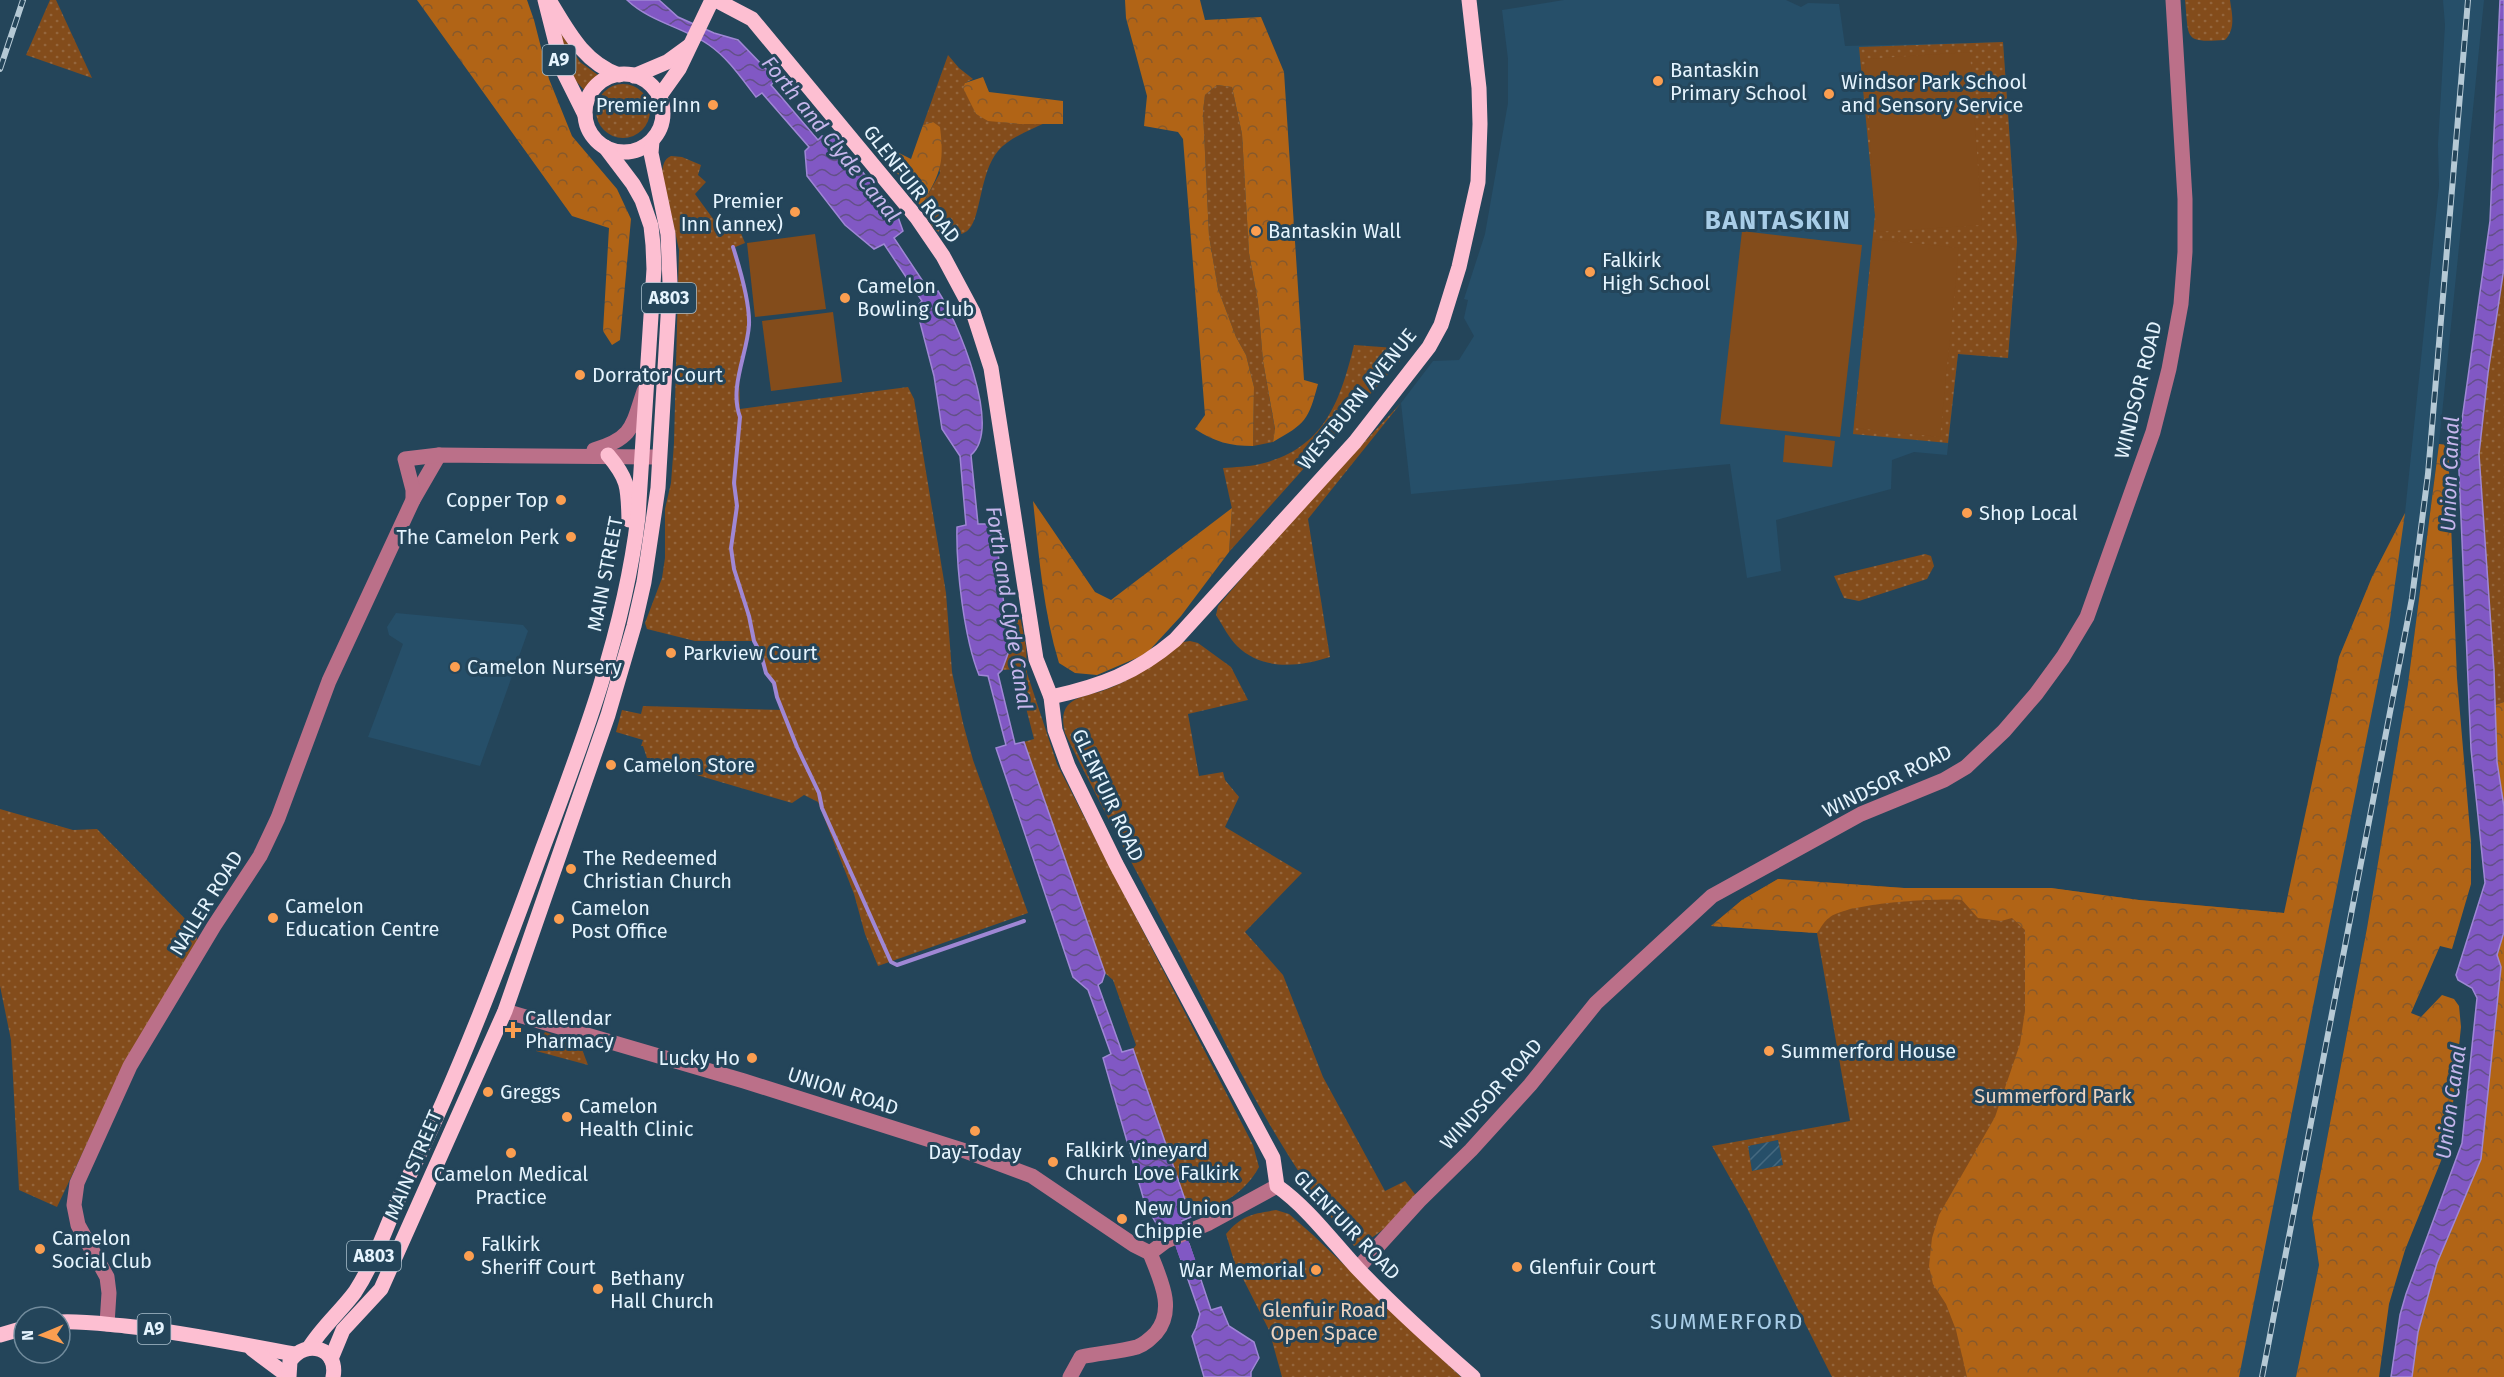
<svg xmlns="http://www.w3.org/2000/svg" width="2504" height="1377" font-family="'Fira Sans',sans-serif">
  <style>
    .built { fill: #264f69 }
    .industrial { fill: url(#industrial-furrows) }
    .grass { fill: url(#grass-dots); fill-rule: evenodd }
    .forest { fill: url(#forest-crowns) }
    .pitch { fill: #834c1b }
    .water { fill: url(#water-waves); stroke: #9f87d5; stroke-width: 1.5 }
    .lines { fill: none; stroke-linecap: round; stroke-linejoin: round }
    .stream { stroke: #9f87d5; stroke-width: 4 }
    .canal { stroke: #8158c4; stroke-width: 14 }
    .minor { stroke: #bb7089; stroke-width: 15 }
    .major { stroke: #fdbfd2; stroke-width: 15 }
    .rail-casing { stroke: #b5c9d5; stroke-width: 6 }
    .rail { stroke: #24455a; stroke-width: 4; stroke-dasharray: 11; stroke-linecap: butt }
    .poi-dot { fill: #fb9e50; stroke: #24455a; stroke-width: 2 }
    .labels { text-anchor: middle; dominant-baseline: central; stroke-width: 6; stroke-linejoin: round; paint-order: stroke }
    .shield { fill: #24455a; stroke: #abc0cd; stroke-width: 1.5 }
    .shield-label { font-size: 18px; font-weight: bold; fill: #e5f4fe }
    .poi-label { font-size: 20px; fill: #e5f4fe; stroke: #24455a; text-anchor: start }
    .street-label { font-size: 20px; fill: #e5f4fe; stroke: #24455a }
    .park-label { font-size: 20px; fill: #edd3c0; stroke: #24455a }
    .water-label { font-size: 21px; font-style: italic; fill: #c6b6ec; stroke: #24455a }
    .quarter-label { font-size: 22px; letter-spacing: 1.5px; fill: #a8cde7; stroke: #24455a }
    .district-label { font-size: 26px; font-weight: bold; letter-spacing: 1.5px; fill: #a8cde7; stroke: #24455a }
  </style>
  <defs>
    <pattern id="industrial-furrows" width="10" height="10" patternUnits="userSpaceOnUse" patternTransform="scale(1.5)"><rect width="10" height="10" fill="#264f69"/><path d="M-1 1l2-2M0 10L10 0M9 11l2-2" fill="none" stroke="#456980"/></pattern>
    <pattern id="grass-dots" width="8" height="8" patternUnits="userSpaceOnUse" patternTransform="scale(1.5)"><rect width="8" height="8" fill="#834c1b"/><path d="M2 2h.1M6 6h.1" fill="none" stroke="#94663d" stroke-width="1.8" stroke-linecap="round"/></pattern>
    <pattern id="forest-crowns" width="20" height="18" patternUnits="userSpaceOnUse" patternTransform="scale(1.5)"><rect width="20" height="18" fill="#b16416"/><path d="M2 6a3 3 0 1 1 6 0M12 15a3 3 0 1 1 6 0" fill="none" stroke="#86592c"/></pattern>
    <pattern id="water-waves" width="16" height="10" patternUnits="userSpaceOnUse" patternTransform="scale(1.5)"><rect width="16" height="10" fill="#8158c4"/><path d="M0 5q4-4 8 0t8 0" fill="none" stroke="#635088"/></pattern>
  </defs>
  <rect width="100%" height="100%" fill="#24455a"/>
  <!-- built -->
  <g class="built">
    <polygon points="1564,0 1786,0 1801,7 1808,3 1839,4 1845,46 2003,42 2017,242 2008,358 1958,354 1947,455 1914,452 1892,460 1891,489 1776,520 1781,571 1747,578 1730,464 1411,494 1401,403 1433,361 1459,360 1474,336 1464,318 1468,300 1464,299 1485,234 1508,103 1508,59 1502,10"/>
    <polygon points="2443,0 2484,0 2439,444 2408,684 2367,928 2312,1218 2319,1265 2296,1377 2197,1377 2339,657 2372,577 2405,513 2439,186 2438,144 2445,25"/>
    <polygon points="396,613 523,625 528,631 480,766 368,737 403,644 389,635 387,627"/>
  </g>
  <!-- industrial -->
  <polygon class="industrial" points="1779,1140 1783,1165 1752,1171 1748,1146"/>
  <!-- grass -->
  <g class="grass">
    <polygon points="50,0 56,0 92,78 26,55"/>
    <path d="M2185 0H2230C2232 14 2236 29 2225 40 2183 43 2189 39 2185 0Z"/>
    <polygon points="559,30 580,62 598,75 585,91 574,79 556,32"/>
    <polygon points="2003,42 2017,242 2008,358 1958,354 1948,443 1853,434 1875,215 1859,47"/>
    <path d="M948 55 959 68 973 79 965 83V92L970 99 976 114C998 125 1021 124 1045 123 1030 130 1009 138 998 151 980 172 981 217 969 229 965 234 959 235 953 235 934 237 929 221 921 207L940 173 933 122 923 125Z"/>
    <circle cx="623" cy="111" r="27"/>
    <polygon points="1217,85 1232,87 1242,134 1249,253 1258,302 1263,361 1275,430 1273,442 1253,446 1254,387 1246,355 1236,337 1218,289 1209,236 1203,111 1205,95"/>
    <path d="M671 156 682 157 701 165 698 175 706 182 695 194 719 227 723 226 729 230 740 231 745 243 733 248 743 281 749 322 747 341 739 376 740 409 908 387 914 399 946 593 952 672 963 723 973 760 1028 913 878 966 865 934 854 894 818 802 804 795 792 803 656 763V761L647 758 643 746H641L643 740 616 732 622 710 641 714 643 706 784 710C772 688 766 663 754 641H695L647 629 645 623 662 578 665 558V509L671 483 674 443 679 250 662 172C663 165 664 159 671 156Z"/>
    <polygon points="2504,268 2504,702 2495,705 2479,454 2488,373"/>
    <path d="M1354 345 1395 348 1400 361 1229 552 1232 509 1223 468C1235 467 1248 467 1260 464 1324 449 1340 402 1354 345Z"/>
    <path d="M1401 403 1308 519 1330 657C1299 667 1263 671 1237 646 1229 638 1223 626 1216 615L1218 606 1294 517Z"/>
    <polygon points="1925,554 1931,556 1934,566 1927,579 1859,601 1844,598 1834,576"/>
    <path d="M1020 616 1026 647 1027 673 1057 764 1253 1145 1259 1167C1243 1196 1220 1205 1191 1216L1133 1049 1136 1045 1113 980 1105 973 1024 742 1034 739 1016 669 1002 670 1009 651 1005 619Z"/>
    <path d="M1190 641 1198 643 1231 667 1248 700 1188 714 1199 776 1223 772 1225 780 1239 797 1225 827 1302 873 1245 932 1283 975 1323 1077 1385 1191 1405 1181 1417 1197C1397 1216 1381 1237 1354 1246 1281 1160 1233 1058 1182 958 1143 883 1102 809 1065 733 1063 724 1061 713 1068 705 1075 697 1092 694 1102 691 1132 681 1158 661 1183 642Z"/>
    <polygon points="0,809 73,830 97,829 197,931 197,942 125,1063 57,1207 19,1190 11,1040 0,986"/>
    <path d="M1778 879 1904 888H2051L2139 900 2284 913 2197 1377H1832L1747 1208 1712 1146 1850 1121 1817 933 1711 926 1742 900ZM1778 1140 1783 1165 1752 1171 1748 1146Z"/>
    <polygon points="545,1032 580,1044 588,1065 536,1051"/>
    <path d="M1276 1210 1289 1214 1313 1235 1461 1377H1282L1269 1330 1234 1261 1226 1234C1242 1215 1252 1214 1276 1210Z"/>
  </g>
  <!-- forest -->
  <g class="forest">
    <polygon points="417,0 527,0 534,20 549,79 572,136 617,189 631,219 620,340 612,345 603,331 609,228 572,216"/>
    <path d="M1125 0H1200L1205 20 1261 17 1284 72 1304 380 1318 384C1308 421 1306 423 1273 442L1275 429 1263 361 1258 302 1249 253 1242 134 1232 87 1217 85 1205 95 1203 111 1209 236 1218 289 1236 337 1246 355 1254 387 1253 446C1230 446 1215 442 1195 429L1205 415 1183 139 1178 132 1144 126 1147 96 1126 18Z"/>
    <polygon points="983,77 989,92 1063,101 1063,124 1020,124 988,121 976,114 963,88 965,83"/>
    <path d="M933 122 940 127C945 167 939 174 921 207L895 170V151L911 159 923 125Z"/>
    <polygon points="2439,444 2448,445 2457,678 2471,842 2471,884 2452,949 2440,946 2411,1013 2421,1017 2442,995 2454,999 2459,1006 2461,1027 2449,1141 2405,1250 2389,1304 2379,1377 2296,1377 2319,1265 2312,1218 2367,928 2408,684"/>
    <path d="M1033 501 1095 592 1111 600 1232 508 1229 552 1181 616 1146 654 1097 675 1075 673 1059 663C1043 610 1039 556 1033 501Z"/>
    <path d="M2405 513 2389 626 2239 1377H1967L1956 1330 1946 1304 1933 1284 1929 1266 1932 1238 1939 1215 1995 1117 2020 1044 2025 1011V930L2012 918 2001 921 1978 918 1962 900C1938 898 1846 903 1829 918 1824 921 1821 928 1817 933L1711 926 1742 900 1778 879 1904 888H2051L2139 900 2284 913 2339 657 2372 577Z"/>
    <polygon points="2504,702 2504,807 2497,762 2495,705"/>
    <polygon points="2504,932 2504,1377 2412,1377 2418,1332 2437,1263 2481,1159 2501,967 2497,955"/>
  </g>
  <!-- pitch -->
  <g class="pitch">
    <polygon points="1970,52 1982,225 1876,232 1865,59"/>
    <polygon points="1742,231 1862,245 1840,437 1720,424"/>
    <polygon points="815,234 826,309 755,317 747,243"/>
    <polygon points="1873,239 1959,248 1940,437 1854,428"/>
    <polygon points="833,312 842,382 771,391 762,321"/>
    <polygon points="1785,435 1835,441 1832,467 1783,462"/>
  </g>
  <!-- water -->
  <g class="water">
    <path d="M627 0H659L678 17 714 33 738 40 769 72 780 76 771 85 818 140 822 136 834 137 897 214 903 231 894 238 932 295 938 291C957 320 1003 428 971 455L978 524H991L996 534 1009 651 1002 670 998 674 1015 744 1024 742 1105 973 1102 982 1098 985 1122 1052 1133 1049 1191 1217 1160 1230 1145 1204 1103 1058 1111 1054 1088 990 1073 977 996 748 1006 745 988 676 979 675C964 638 956 568 957 527L966 525 960 456 942 429 934 376 916 307 922 301 884 244 874 249 845 225 807 176 805 151 809 147 762 93 756 97C742 79 728 58 709 45 685 28 650 22 627 0Z"/>
    <polygon points="2500,0 2504,0 2504,268 2488,373 2479,454 2494,670 2497,762 2504,807 2504,932 2497,955 2501,967 2481,1159 2437,1263 2418,1332 2412,1377 2391,1377 2400,1315 2406,1294 2462,1143 2477,998 2472,988 2458,980 2456,975 2485,883 2471,749 2458,448 2490,221"/>
    <polygon points="1189,1244 1211,1310 1221,1307 1229,1326 1254,1342 1259,1358 1251,1372 1251,1377 1204,1377 1192,1336 1196,1328 1200,1314 1177,1248"/>
  </g>
  <g class="lines">
    <!-- stream -->
    <path class="stream" d="M733 247C740 269 750 303 749 325 747 355 729 387 740 417L734 483 737 506 731 548 734 569 749 616 754 641 761 654 766 673 774 683 777 697 797 747 819 793 822 808 891 962 897 965 1024 921"/>
    <!-- canal -->
    <polyline class="canal" points="1169,1208 1189,1263"/>
    <!-- minor -->
    <g class="minor">
      <path d="M594 450C633 438 632 427 644 391"/>
      <polyline points="413,500 439,455"/>
      <polyline points="505,1011 744,1081 965,1151 1032,1176 1134,1245 1150,1253"/>
      <polyline points="1150,1253 1166,1241 1209,1223 1277,1186"/>
      <polyline points="1358,1268 1419,1201 1471,1150 1530,1085 1596,1003 1712,896 1861,814 1944,780 1966,767 2004,731 2036,694 2063,657 2087,617 2153,432 2169,369 2181,304 2185,252 2185,199 2173,0"/>
      <polyline points="107,1324 109,1293 107,1277 78,1225 74,1205 77,1183 130,1066 214,926 260,856 278,818 329,681 413,500 413,490 405,459 439,455 655,457"/>
      <path d="M1070 1377 1081 1357C1099 1353 1119 1352 1137 1347 1145 1344 1150 1339 1156 1333 1176 1309 1160 1279 1150 1253"/>
    </g>
    <!-- major -->
    <g class="major">
      <polyline points="545,0 563,71 585,115"/>
      <path d="M549 0C568 31 583 62 619 75"/>
      <path d="M716 0 752 19 917 218 943 256 973 312 991 368 1036 659 1051 697 1055 730 1068 766 1116 864 1273 1158 1277 1186C1308 1208 1332 1241 1358 1269 1394 1307 1433 1342 1473 1377"/>
      <circle cx="624" cy="113" r="39"/>
      <polyline points="634,76 667,62 689,46"/>
      <polyline points="659,97 679,69 712,0"/>
      <path d="M608 455C629 480 628 488 629 520"/>
      <path d="M1051 697C1101 686 1136 673 1175 640L1355 442 1429 347 1441 325 1459 267 1478 182 1480 124 1479 88 1469 0"/>
      <path d="M60 1322C82 1321 103 1324 125 1326 182 1332 238 1344 294 1354"/>
      <polyline points="0,1335 24,1328"/>
      <path d="M309 1348C322 1327 341 1311 355 1292 378 1257 390 1214 409 1176 460 1071 501 962 541 853 582 744 624 634 638 517L654 269 653 245 651 226 642 200 633 184 605 147"/>
      <polyline points="252,1349 288,1376"/>
      <polyline points="331,1359 343,1330 381,1289 505,1011 608,715 634,626 644,582 658,488 670,283 668,234 651,153 652,141"/>
      <path d="M289 1377 290 1361C306 1338 339 1348 333 1377"/>
    </g>
    <defs>
      <g id="rail">
        <polyline points="0,69 23,0"/>
        <polyline points="2262,1377 2412,598 2428,474 2468,0"/>
      </g>
    </defs>
    <!-- rail casing -->
    <use href="#rail" class="rail-casing"/>
    <!-- rail -->
    <use href="#rail" class="rail"/>
  </g>
  <!-- markers -->
  <g class="poi-dot">
    <circle cx="1658" cy="81" r="6"/>
    <circle cx="1829" cy="94" r="6"/>
    <circle cx="713" cy="105" r="6"/>
    <circle cx="795" cy="212" r="6"/>
    <circle cx="1256" cy="231" r="6"/>
    <circle cx="1590" cy="272" r="6"/>
    <circle cx="845" cy="298" r="6"/>
    <circle cx="580" cy="375" r="6"/>
    <circle cx="561" cy="500" r="6"/>
    <circle cx="1967" cy="513" r="6"/>
    <circle cx="571" cy="537" r="6"/>
    <circle cx="671" cy="653" r="6"/>
    <circle cx="455" cy="667" r="6"/>
    <circle cx="611" cy="765" r="6"/>
    <circle cx="571" cy="869" r="6"/>
    <circle cx="273" cy="918" r="6"/>
    <circle cx="559" cy="919" r="6"/>
    <path d="M510 1021h6v6h6v6h-6v6h-6v-6h-6v-6h6z"/>
    <circle cx="1769" cy="1051" r="6"/>
    <circle cx="752" cy="1058" r="6"/>
    <circle cx="488" cy="1092" r="6"/>
    <circle cx="567" cy="1117" r="6"/>
    <circle cx="975" cy="1131" r="6"/>
    <circle cx="511" cy="1153" r="6"/>
    <circle cx="1053" cy="1162" r="6"/>
    <circle cx="1122" cy="1219" r="6"/>
    <circle cx="40" cy="1249" r="6"/>
    <circle cx="469" cy="1256" r="6"/>
    <circle cx="1517" cy="1267" r="6"/>
    <circle cx="1316" cy="1270" r="6"/>
    <circle cx="598" cy="1289" r="6"/>
  </g>
  <g class="labels">
    <!-- shield labels -->
    <g class="shield">
      <rect x="542.5" y="45" width="33" height="30" rx="4.5"/>
      <rect x="642" y="283" width="54" height="30" rx="4.5"/>
      <rect x="347" y="1241" width="54" height="30" rx="4.5"/>
      <rect x="137.5" y="1314" width="33" height="30" rx="4.5"/>
    </g>
    <g class="shield-label">
      <text x="559" y="60">A9</text>
      <text x="669" y="298">A803</text>
      <text x="374" y="1256">A803</text>
      <text x="154" y="1329">A9</text>
    </g>
    <!-- poi labels -->
    <g class="poi-label">
      <text x="1670" y="70">Bantaskin<tspan x="1670" dy="23">Primary School</tspan></text>
      <text x="1841" y="82">Windsor Park School<tspan x="1841" dy="23">and Sensory Service</tspan></text>
      <text x="701" y="105" text-anchor="end">Premier Inn</text>
      <text x="783" y="201" text-anchor="end">Premier<tspan x="783" dy="23">Inn (annex)</tspan></text>
      <text x="1268" y="231">Bantaskin Wall</text>
      <text x="1602" y="260">Falkirk<tspan x="1602" dy="23">High School</tspan></text>
      <text x="857" y="286">Camelon<tspan x="857" dy="23">Bowling Club</tspan></text>
      <text x="592" y="375">Dorrator Court</text>
      <text x="549" y="500" text-anchor="end">Copper Top</text>
      <text x="1979" y="513">Shop Local</text>
      <text x="559" y="537" text-anchor="end">The Camelon Perk</text>
      <text x="683" y="653">Parkview Court</text>
      <text x="467" y="667">Camelon Nursery</text>
      <text x="623" y="765">Camelon Store</text>
      <text x="583" y="858">The Redeemed<tspan x="583" dy="23">Christian Church</tspan></text>
      <text x="285" y="906">Camelon<tspan x="285" dy="23">Education Centre</tspan></text>
      <text x="571" y="908">Camelon<tspan x="571" dy="23">Post Office</tspan></text>
      <text x="525" y="1018">Callendar<tspan x="525" dy="23">Pharmacy</tspan></text>
      <text x="1781" y="1051">Summerford House</text>
      <text x="740" y="1058" text-anchor="end">Lucky Ho</text>
      <text x="500" y="1092">Greggs</text>
      <text x="579" y="1106">Camelon<tspan x="579" dy="23">Health Clinic</tspan></text>
      <text x="1065" y="1150">Falkirk Vineyard<tspan x="1065" dy="23">Church Love Falkirk</tspan></text>
      <text x="975" y="1152" text-anchor="middle">Day-Today</text>
      <text x="511" y="1174" text-anchor="middle">Camelon Medical<tspan x="511" dy="23">Practice</tspan></text>
      <text x="1134" y="1208">New Union<tspan x="1134" dy="23">Chippie</tspan></text>
      <text x="52" y="1238">Camelon<tspan x="52" dy="23">Social Club</tspan></text>
      <text x="481" y="1244">Falkirk<tspan x="481" dy="23">Sheriff Court</tspan></text>
      <text x="1529" y="1267">Glenfuir Court</text>
      <text x="1304" y="1270" text-anchor="end">War Memorial</text>
      <text x="610" y="1278">Bethany<tspan x="610" dy="23">Hall Church</tspan></text>
    </g>
    <!-- street labels -->
    <g class="street-label">
      <text transform="translate(912 184) rotate(52)">GLENFUIR ROAD</text>
      <text transform="translate(2138 390) rotate(-76)">WINDSOR ROAD</text>
      <text transform="translate(1357 399) rotate(-51)">WESTBURN AVENUE</text>
      <text transform="translate(605 574) rotate(-79)">MAIN STREET</text>
      <text transform="translate(1887 781) rotate(-26)">WINDSOR ROAD</text>
      <text transform="translate(1108 795) rotate(65)">GLENFUIR ROAD</text>
      <text transform="translate(206 903) rotate(-58)">NAILER ROAD</text>
      <text transform="translate(843 1091) rotate(18)">UNION ROAD</text>
      <text transform="translate(1491 1094) rotate(-48)">WINDSOR ROAD</text>
      <text transform="translate(413 1165) rotate(-67)">MAIN STREET</text>
      <text transform="translate(1347 1225) rotate(46)">GLENFUIR ROAD</text>
    </g>
    <!-- park labels -->
    <g class="park-label">
      <text x="2053" y="1096">Summerford Park</text>
      <text x="1324" y="1310">Glenfuir Road<tspan x="1324" dy="23">Open Space</tspan></text>
    </g>
    <!-- water labels -->
    <g class="water-label">
      <text transform="translate(831 139) rotate(51)">Forth and Clyde Canal</text>
      <text transform="translate(2450 474) rotate(-88)">Union Canal</text>
      <text transform="translate(1009 608) rotate(81)">Forth and Clyde Canal</text>
      <text transform="translate(2451 1102) rotate(-82)">Union Canal</text>
    </g>
    <!-- quarter labels -->
    <g class="quarter-label">
      <text x="1727" y="1321">SUMMERFORD</text>
    </g>
    <!-- district labels -->
    <g class="district-label">
      <text x="1778" y="220">BANTASKIN</text>
    </g>
  </g>
  <!-- north arrow -->
  <g transform="translate(42 1335) rotate(268)"><circle r="28" fill="#24455a" stroke="#718b9c" stroke-width="1.5"/>
  <path d="M0-4.5L10 22L0 15L-10 22Z" fill="#fb9e50"/>
  <text y="-9" font-size="16" font-weight="bold" text-anchor="middle" fill="#e5f4fe">N</text>
  </g>
</svg>
